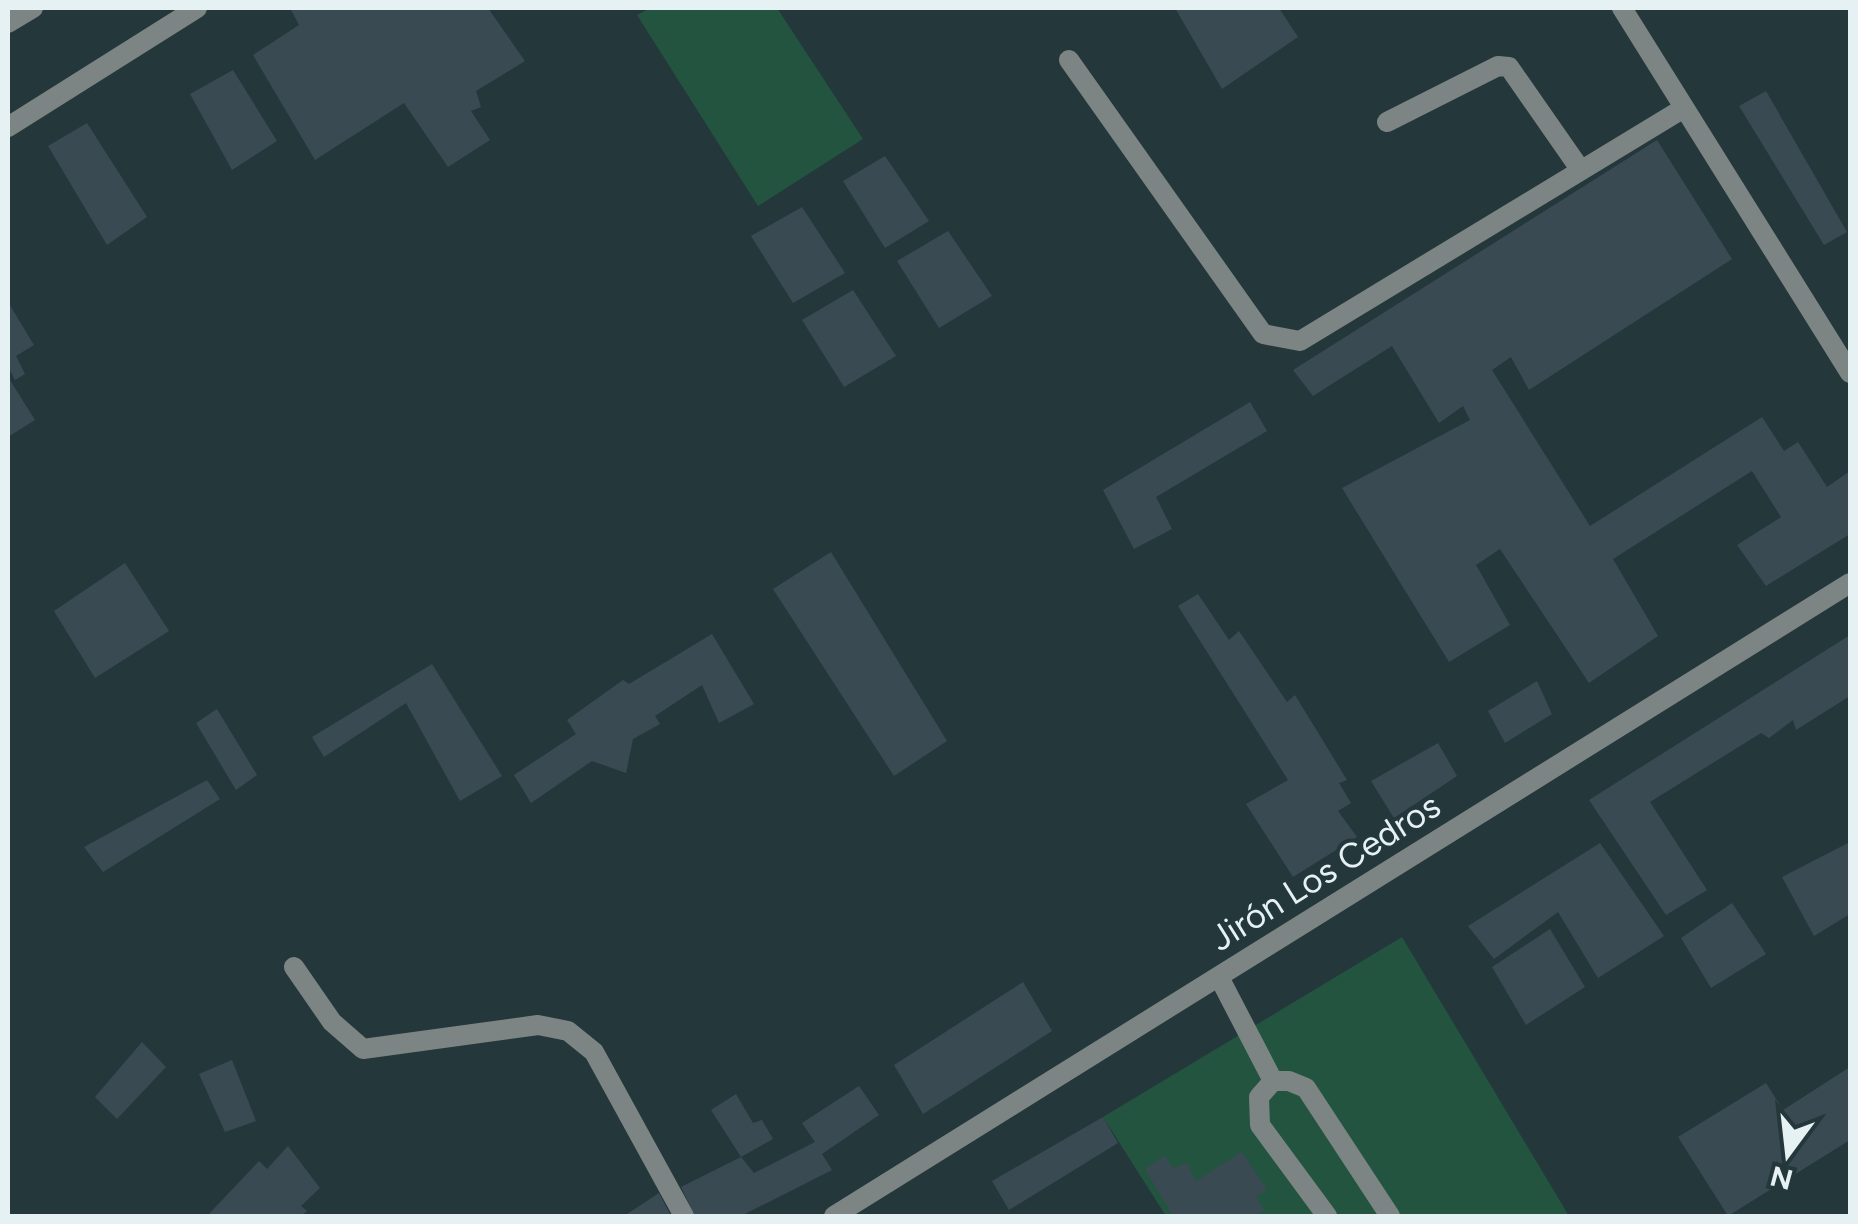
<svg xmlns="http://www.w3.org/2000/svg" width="1858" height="1224" font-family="Figtree,sans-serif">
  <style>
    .green { fill: #235440 }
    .building { fill: #3a4a53 }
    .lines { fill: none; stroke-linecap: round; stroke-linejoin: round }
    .service { stroke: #7c8584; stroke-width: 20 }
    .minor { stroke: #7c8584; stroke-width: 20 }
    .labels { text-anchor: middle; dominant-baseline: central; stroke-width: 8; stroke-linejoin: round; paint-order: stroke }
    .street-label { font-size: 35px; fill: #e5f1f3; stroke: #24373b }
  </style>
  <rect width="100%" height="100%" fill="#24373b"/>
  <!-- green -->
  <g class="green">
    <polygon points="650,8 777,8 863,139 758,206 637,15"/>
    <polygon points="1402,937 1569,1216 1166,1216 1103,1117"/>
  </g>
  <!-- building -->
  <g class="building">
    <polygon points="290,8 488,8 525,61 476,91 481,107 471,111 490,140 448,167 404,103 315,160 253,55 299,25"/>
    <polygon points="1175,8 1279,8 1298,37 1222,89"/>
    <polygon points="233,70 277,141 232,170 190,94"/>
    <polygon points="1766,91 1847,232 1824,245 1739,106"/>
    <polygon points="87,123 147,217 107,245 48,146"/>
    <polygon points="1657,140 1732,259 1529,390 1511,357 1492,370 1590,526 1762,417 1784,451 1798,442 1827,487 1850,471 1850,534 1766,586 1737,545 1781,517 1752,471 1613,559 1658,636 1589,683 1500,549 1476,565 1510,625 1449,662 1342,488 1470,420 1463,406 1439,423 1392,346 1313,396 1293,370"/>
    <polygon points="885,156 929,221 885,248 843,181"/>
    <polygon points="802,207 845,273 793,303 751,236"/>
    <polygon points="948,231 992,296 939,328 897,261"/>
    <polygon points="853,290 896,356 844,387 802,320"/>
    <polygon points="8,302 34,345 16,356 25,374 15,380 8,367"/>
    <polygon points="8,377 35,420 8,437"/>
    <polygon points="1250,402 1267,431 1156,497 1172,529 1134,549 1103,490"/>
    <polygon points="831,552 947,741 894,776 773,589"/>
    <polygon points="125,563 169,631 95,678 54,611"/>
    <polygon points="1198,594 1229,640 1239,631 1287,702 1295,695 1347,780 1339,783 1351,803 1338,811 1357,837 1293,877 1246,804 1288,780 1178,606"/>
    <polygon points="712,634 754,704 719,723 702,685 655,716 660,724 633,739 626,773 592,761 531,803 514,775 576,734 567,720 623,680 629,684"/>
    <polygon points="1850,635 1850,696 1796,730 1793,720 1769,738 1761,733 1650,802 1707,890 1666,915 1589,800"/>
    <polygon points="432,664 502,776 460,801 406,703 324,757 312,737"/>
    <polygon points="1537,681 1552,714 1505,743 1488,711"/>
    <polygon points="217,709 257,775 236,790 196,723"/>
    <polygon points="1438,743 1457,776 1394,818 1371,781"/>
    <polygon points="207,780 220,799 103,872 84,847"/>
    <polygon points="1850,842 1850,914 1814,936 1782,877"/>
    <polygon points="1600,843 1664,936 1598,978 1558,912 1494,959 1468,926"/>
    <polygon points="1732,903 1766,954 1711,988 1681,938"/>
    <polygon points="1550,929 1585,987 1526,1025 1492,967"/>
    <polygon points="1023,982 1052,1031 923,1114 894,1065"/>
    <polygon points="142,1042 166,1067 117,1119 95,1097"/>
    <polygon points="232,1060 256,1121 225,1132 199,1074"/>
    <polygon points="1850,1067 1850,1140 1728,1216 1678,1137 1766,1083 1783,1110"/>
    <polygon points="859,1086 879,1115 822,1154 832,1170 741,1216 695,1216 681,1187 741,1157 754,1173 815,1142 802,1123"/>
    <polygon points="736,1094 753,1123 762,1120 773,1139 741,1157 711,1110"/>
    <polygon points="1103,1117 1118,1143 1009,1210 992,1181"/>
    <polygon points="288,1146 320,1188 301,1206 307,1211 301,1216 207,1216 259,1161 267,1169"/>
    <polygon points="1242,1152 1267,1190 1256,1196 1264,1210 1254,1216 1173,1216 1145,1169 1165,1156 1173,1168 1187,1163 1196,1181"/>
    <polygon points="659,1193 671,1216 624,1216"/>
  </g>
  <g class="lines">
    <!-- service -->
    <g class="service">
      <polyline points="1069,60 1263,334 1300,341 1684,108"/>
      <polyline points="1387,122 1498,66 1509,67 1580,169"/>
      <polyline points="294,967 332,1022 363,1049 538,1025 568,1031 594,1052 684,1216"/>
      <polyline points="1219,977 1273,1081"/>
      <polyline points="1327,1216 1260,1125 1259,1097 1273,1081 1289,1081 1306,1088 1390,1216"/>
    </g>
    <!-- minor -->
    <g class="minor">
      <polyline points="1622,8 1850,373"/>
      <polyline points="8,23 33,8"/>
      <polyline points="8,127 197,8"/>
      <polyline points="834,1216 1850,583"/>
    </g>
  </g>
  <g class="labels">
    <!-- street labels -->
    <g class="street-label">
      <text transform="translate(1325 872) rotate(-32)">Jirón Los Cedros</text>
    </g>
  </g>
  <!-- border -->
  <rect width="1858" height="1224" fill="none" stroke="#e5f1f3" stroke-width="20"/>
  <!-- north arrow -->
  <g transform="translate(1788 1154) rotate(195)" stroke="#24373b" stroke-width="8" paint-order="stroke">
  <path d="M0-8L18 38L0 25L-18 38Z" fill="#e5f1f3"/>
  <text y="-15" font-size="28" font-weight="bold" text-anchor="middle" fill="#e5f1f3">N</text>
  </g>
</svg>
